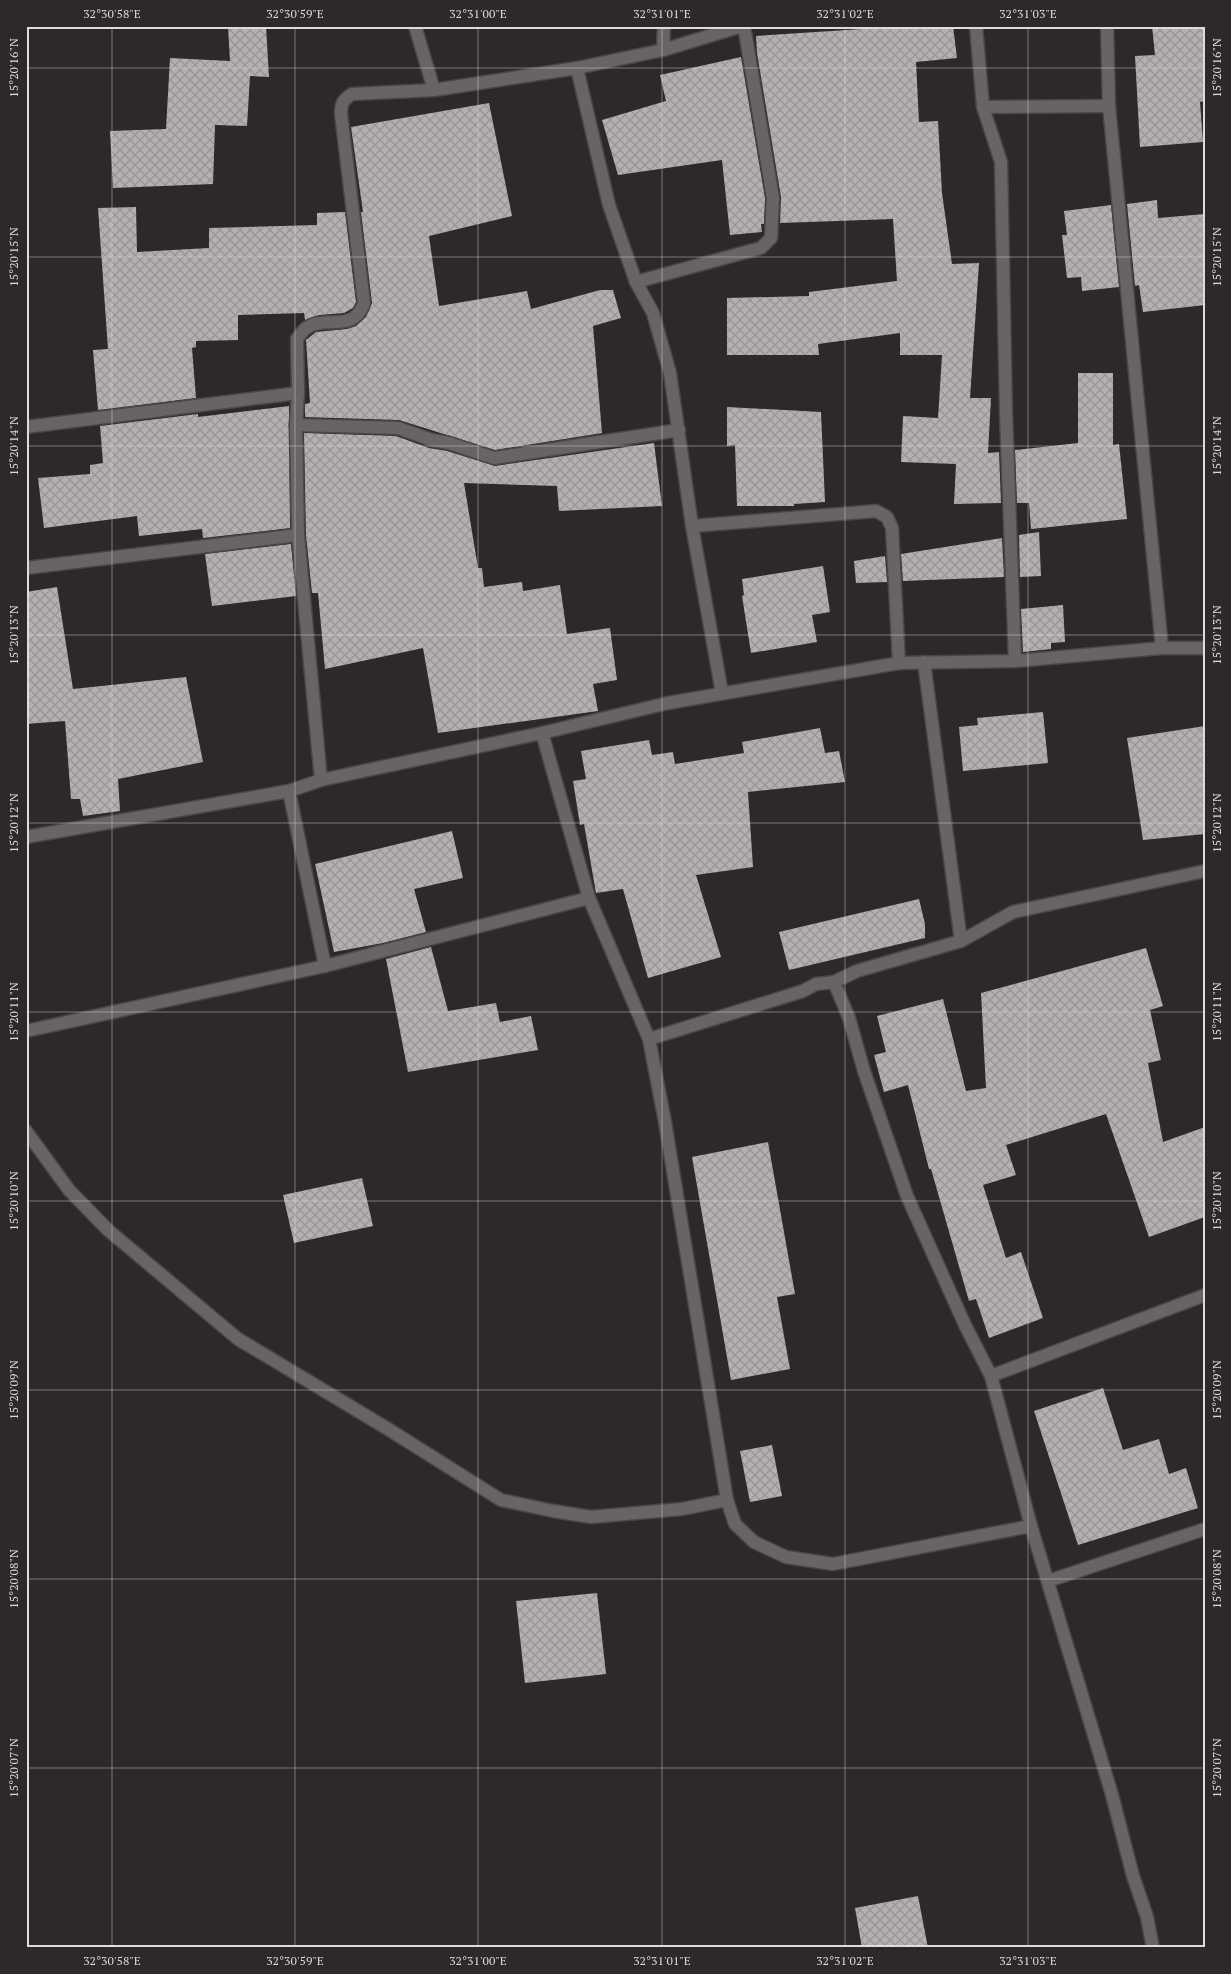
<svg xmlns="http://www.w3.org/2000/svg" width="1231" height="1974" font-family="'PT Serif',serif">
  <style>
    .building { fill: url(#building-cross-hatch) }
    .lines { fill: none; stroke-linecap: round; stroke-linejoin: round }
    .minor-casing { stroke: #484647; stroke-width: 15 }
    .minor { stroke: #676366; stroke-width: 12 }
    .ticks { fill: none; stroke: #dddbdc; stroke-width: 1; stroke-opacity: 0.45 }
    .neatline { fill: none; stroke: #dddbdc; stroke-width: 2 }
    .ticks-label { font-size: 12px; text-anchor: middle; fill: #dddbdc }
  </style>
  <defs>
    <pattern id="building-cross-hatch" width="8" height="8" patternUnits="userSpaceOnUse" patternTransform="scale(1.25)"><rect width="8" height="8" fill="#b5afb1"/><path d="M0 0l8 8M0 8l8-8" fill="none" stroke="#989495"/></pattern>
  </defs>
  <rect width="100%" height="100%" fill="#2c282b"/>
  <!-- building -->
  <g class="building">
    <polygon points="228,26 266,26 269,77 250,76 247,126 215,125 213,184 113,188 110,131 166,129 170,58 230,61"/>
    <polygon points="878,26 953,26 957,58 916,62 919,122 938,121 942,193 952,264 979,263 970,398 991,398 988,453 999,452 1001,503 954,504 956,464 901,462 903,416 938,418 942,355 900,355 900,333 818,344 819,355 727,355 727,298 809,296 809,292 897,281 893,219 780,223 781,197 757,53 756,36 878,28"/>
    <polygon points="1152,26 1205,26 1205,101 1200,102 1203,142 1140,147 1135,56 1155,55"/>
    <polygon points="741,57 765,198 764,224 761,224 762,232 730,235 722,160 618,175 602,120 666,101 660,75"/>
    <polygon points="489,103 512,216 429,236 439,306 527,291 531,309 600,290 613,290 621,318 593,326 602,433 495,450 399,420 305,417 305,404 310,403 306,340 316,332 347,329 356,326 366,317 372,303 361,212 363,212 351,127"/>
    <polygon points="1157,200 1158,218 1205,214 1205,305 1143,312 1139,285 1135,286 1127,204"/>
    <polygon points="1111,205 1119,287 1082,291 1081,277 1067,278 1062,235 1067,235 1064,211"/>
    <polygon points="136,207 137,252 209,248 209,228 317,225 317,213 345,212 356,302 353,308 344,313 319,315 305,320 304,313 238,315 238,340 196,341 196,347 192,348 196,398 98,410 93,350 108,349 98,208"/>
    <polygon points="1078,373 1113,373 1113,445 1119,444 1127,519 1031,529 1029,503 1017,503 1015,450 1078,443"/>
    <polygon points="289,406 290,528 203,538 202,529 139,536 137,516 44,528 38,478 90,474 90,465 103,463 100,426 198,414 198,417"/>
    <polygon points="727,407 821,412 825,502 794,504 794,506 737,506 735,445 727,446"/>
    <polygon points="304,433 396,436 429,448 447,451 495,466 654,443 662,506 559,511 557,486 464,483 478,568 482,568 484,587 522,582 523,591 560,585 567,634 610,628 617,680 593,684 598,711 438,733 423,648 325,669 318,593 312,593 306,535"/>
    <polygon points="1039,532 1041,576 1020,577 1019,535"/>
    <polygon points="1002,538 1004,577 903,581 901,554"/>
    <polygon points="291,544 296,596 212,606 205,554"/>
    <polygon points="885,556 887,582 856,583 854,561"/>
    <polygon points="823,566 830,612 812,615 817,642 751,653 742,596 744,595 742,579"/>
    <polygon points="57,587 73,689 186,677 203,762 118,779 120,811 83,816 80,799 71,799 65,721 26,724 26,592"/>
    <polygon points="1063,605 1065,642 1051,643 1051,649 1023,652 1021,609"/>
    <polygon points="1043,712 1048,763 963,771 959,727 978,725 977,718"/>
    <polygon points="1205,726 1205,834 1143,840 1127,738"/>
    <polygon points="820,728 825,753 839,751 845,782 748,792 753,867 696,875 721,957 648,978 623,889 596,893 584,824 580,825 573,781 586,779 581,751 649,740 652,755 673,752 675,764 744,753 742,742"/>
    <polygon points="452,831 463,878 414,889 426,932 383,943 334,952 315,864"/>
    <polygon points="919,899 925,924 925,938 789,970 779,932"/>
    <polygon points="431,947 448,1011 496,1003 500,1022 531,1016 538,1050 408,1072 386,959"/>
    <polygon points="1146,948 1163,1006 1150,1010 1161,1060 1148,1063 1163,1142 1205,1127 1205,1217 1149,1237 1106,1114 1006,1145 1016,1175 983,1185 1006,1258 1021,1252 1043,1318 989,1338 976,1299 969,1301 931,1169 929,1169 908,1085 884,1092 874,1055 886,1052 877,1016 943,999 966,1091 986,1088 981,993"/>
    <polygon points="768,1142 795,1294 777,1297 790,1369 731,1380 692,1157"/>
    <polygon points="362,1178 373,1226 294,1243 283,1195"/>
    <polygon points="1103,1388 1123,1450 1159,1439 1169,1474 1186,1468 1198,1508 1078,1545 1034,1411"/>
    <polygon points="772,1445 782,1496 750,1502 740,1451"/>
    <polygon points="597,1593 606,1674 525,1683 516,1601"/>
    <polygon points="918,1896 928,1948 862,1948 855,1908"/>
  </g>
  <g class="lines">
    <defs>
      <g id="minor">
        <polyline points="415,26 434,90"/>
        <polyline points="976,26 983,107 1001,162 1006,413 1015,661"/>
        <polyline points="1107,26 1109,106 1162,648"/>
        <polyline points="663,50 664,26"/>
        <polyline points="577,68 609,205 636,282 653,313 670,373 692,526 722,693"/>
        <polyline points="983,107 1109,106"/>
        <polyline points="636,282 761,248 771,238 773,198 744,26"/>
        <polyline points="296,425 398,428 432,440 449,443 494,458 679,430"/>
        <polyline points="26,427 298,393"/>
        <polyline points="692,526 876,511 887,517 892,528 899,663"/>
        <polyline points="26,568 298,535"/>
        <polyline points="924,662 961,941"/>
        <polyline points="542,733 589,898 649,1039 665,1122 727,1500 735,1524 754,1542 786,1557 833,1564 1031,1526"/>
        <path d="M321 780 298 535 296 425 298 393 297 339C299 336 302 332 305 329 325 313 353 335 364 303L341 114C341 103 343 100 352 94L434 90 577 68 663 50 742 26"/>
        <polyline points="289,791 325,966"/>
        <polyline points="26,837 289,791 321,780 542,733 668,703 899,663 1015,661 1162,648 1205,648"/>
        <polyline points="834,982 849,1018 864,1071 907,1196 965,1325 991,1376 1031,1526 1112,1795 1133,1876 1147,1917 1153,1948"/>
        <polyline points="26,1031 325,966 589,898"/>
        <polyline points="649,1039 803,991 816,984 834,982 857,971 961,941 1013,912 1205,871"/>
        <polyline points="26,1131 69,1190 108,1230 238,1339 388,1429 501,1500 553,1511 591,1517 682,1509 727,1500"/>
        <polyline points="991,1376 1205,1295"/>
        <polyline points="1048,1581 1205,1529"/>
      </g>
    </defs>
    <!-- minor casing -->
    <use href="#minor" class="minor-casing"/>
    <!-- minor -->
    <use href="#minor" class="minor"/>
  </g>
  <!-- ticks -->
  <path class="ticks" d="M112 26V1948M295 26V1948M478 26V1948M662 26V1948M845 26V1948M1028 26V1948M26 68H1205M26 257H1205M26 446H1205M26 635H1205M26 823H1205M26 1012H1205M26 1201H1205M26 1390H1205M26 1579H1205M26 1768H1205"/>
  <!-- border -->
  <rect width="1231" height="1974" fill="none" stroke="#2c282b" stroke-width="55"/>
  <rect x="28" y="28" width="1176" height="1918" class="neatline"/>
  <g class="ticks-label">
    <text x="112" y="18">32°30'58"E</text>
    <text x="295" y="18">32°30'59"E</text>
    <text x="478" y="18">32°31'00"E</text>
    <text x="662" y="18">32°31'01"E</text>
    <text x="845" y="18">32°31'02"E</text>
    <text x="1028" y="18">32°31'03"E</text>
    <text transform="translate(14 68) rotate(-90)" y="4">15°20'16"N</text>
    <text transform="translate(1217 68) rotate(-90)" y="4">15°20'16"N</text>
    <text transform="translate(14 257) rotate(-90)" y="4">15°20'15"N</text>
    <text transform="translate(1217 257) rotate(-90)" y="4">15°20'15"N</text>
    <text transform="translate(14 446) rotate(-90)" y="4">15°20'14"N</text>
    <text transform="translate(1217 446) rotate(-90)" y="4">15°20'14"N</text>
    <text transform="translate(14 635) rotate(-90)" y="4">15°20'13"N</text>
    <text transform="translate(1217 635) rotate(-90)" y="4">15°20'13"N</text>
    <text transform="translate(14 823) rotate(-90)" y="4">15°20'12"N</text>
    <text transform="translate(1217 823) rotate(-90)" y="4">15°20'12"N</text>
    <text transform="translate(14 1012) rotate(-90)" y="4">15°20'11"N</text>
    <text transform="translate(1217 1012) rotate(-90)" y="4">15°20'11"N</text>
    <text transform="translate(14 1201) rotate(-90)" y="4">15°20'10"N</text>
    <text transform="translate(1217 1201) rotate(-90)" y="4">15°20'10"N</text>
    <text transform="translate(14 1390) rotate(-90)" y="4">15°20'09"N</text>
    <text transform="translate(1217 1390) rotate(-90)" y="4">15°20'09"N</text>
    <text transform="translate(14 1579) rotate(-90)" y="4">15°20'08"N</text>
    <text transform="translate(1217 1579) rotate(-90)" y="4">15°20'08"N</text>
    <text transform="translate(14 1768) rotate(-90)" y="4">15°20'07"N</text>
    <text transform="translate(1217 1768) rotate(-90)" y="4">15°20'07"N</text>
    <text x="112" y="1965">32°30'58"E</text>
    <text x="295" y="1965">32°30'59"E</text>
    <text x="478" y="1965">32°31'00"E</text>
    <text x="662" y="1965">32°31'01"E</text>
    <text x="845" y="1965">32°31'02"E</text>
    <text x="1028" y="1965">32°31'03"E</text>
  </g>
</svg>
